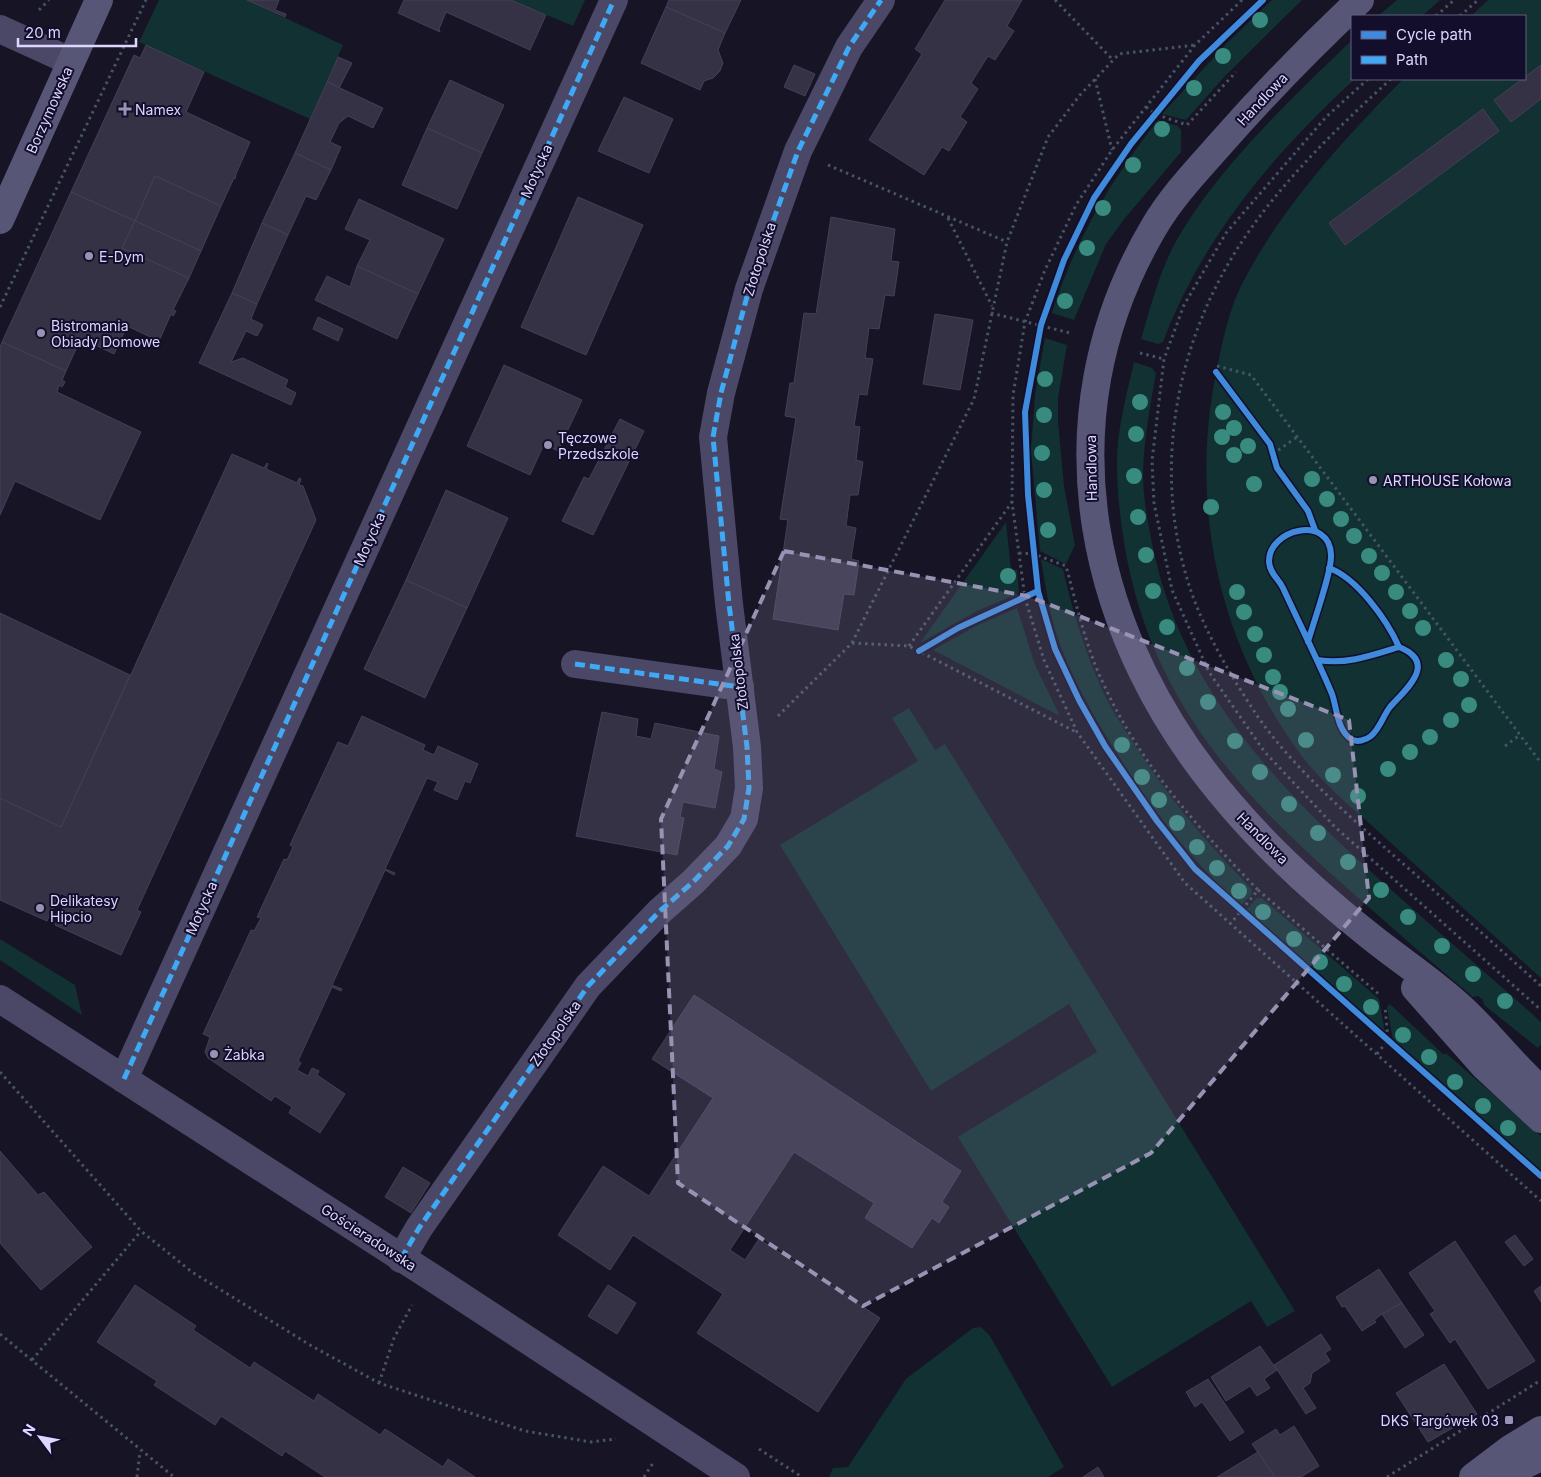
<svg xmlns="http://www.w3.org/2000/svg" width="1541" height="1477" font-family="Inter,sans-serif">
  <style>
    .green { fill: #113133 }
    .building { fill: #363246; stroke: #433f58 }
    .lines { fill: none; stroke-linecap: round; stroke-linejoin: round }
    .path { stroke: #455466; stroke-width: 3; stroke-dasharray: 2.5 4; stroke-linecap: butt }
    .street { stroke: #4a4866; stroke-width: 28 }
    .secondary { stroke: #585677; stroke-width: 28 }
    .quiet { stroke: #3fa9f5; stroke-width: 5; stroke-dasharray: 10 5; stroke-linecap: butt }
    .cycleway-casing { stroke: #130e2b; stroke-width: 9 }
    .cycleway { stroke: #408adc; stroke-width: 6 }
    .tree { fill: #398b80 }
    .marked { fill: #9893b3; fill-opacity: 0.2; stroke: #9893b3; stroke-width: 4; stroke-dasharray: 10 6; stroke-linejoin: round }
    .poi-dot { fill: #9893b3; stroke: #130e2b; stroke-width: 2 }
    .labels { text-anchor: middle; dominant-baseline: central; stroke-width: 4; stroke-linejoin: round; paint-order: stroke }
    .street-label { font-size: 14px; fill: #ddd7ff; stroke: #130e2b }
    .poi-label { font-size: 14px; fill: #ddd7ff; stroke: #130e2b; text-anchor: start }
  </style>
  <rect width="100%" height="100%" fill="#171425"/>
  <!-- green -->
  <g class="green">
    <polygon points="159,0 247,0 343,45 310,119 139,42"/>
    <polygon points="511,0 585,0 573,26"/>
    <polygon points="1272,0 1302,0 1226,75 1186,120 1162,114 1227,43"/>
    <polygon points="1397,0 1440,0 1422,16 1378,16"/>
    <path d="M1488 0H1541V978C1491 933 1441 888 1391 843 1361 815 1326 788 1301 755 1219 644 1189 508 1216 373 1222 344 1228 311 1242 284 1280 209 1344 139 1403 79H1525V16H1471Z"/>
    <path d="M1352 40V79H1355C1274 153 1202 238 1163 342L1158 344 1141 339C1150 309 1158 277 1172 249 1212 173 1290 100 1352 40Z"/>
    <path d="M1158 120 1178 126 1181 130V152L1125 218 1106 244 1074 320 1052 313C1075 240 1111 180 1158 120Z"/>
    <polygon points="1045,338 1067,345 1058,398 1058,421 1064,486 1075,545 1066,564 1040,551 1031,450 1035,395"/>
    <path d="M1134 362 1152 368 1156 373C1150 406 1144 440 1143 473 1143 498 1148 524 1153 548 1184 696 1288 798 1396 894 1444 937 1493 979 1541 1022V1044L1538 1048 1484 1005 1483 1000 1478 996 1473 997C1433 964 1395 930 1356 896 1283 832 1209 762 1166 674 1145 633 1131 587 1124 542 1119 510 1115 475 1118 442 1121 415 1128 388 1134 362Z"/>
    <polygon points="1006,522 1011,570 1017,570 1019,593 977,611 920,643"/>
    <path d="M1041 559 1063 569C1072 609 1084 648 1100 685 1109 706 1122 725 1134 744 1168 797 1207 844 1251 888L1252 894 1241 905C1188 858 1147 802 1110 742 1089 708 1069 672 1056 633 1049 609 1045 584 1041 559Z"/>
    <polygon points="1017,608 1035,665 1060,716 933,650 978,625"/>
    <polygon points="909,708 935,750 945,744 1295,1311 1267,1327 1251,1301 1112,1387 958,1137 1097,1052 1069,1004 931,1091 780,845 918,761 892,718"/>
    <polygon points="1257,898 1262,898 1379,999 1385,1033 1246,910"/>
    <polygon points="0,939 75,985 82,1015 0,960"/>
    <polygon points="1390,1004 1443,1054 1447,1054 1541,1136 1541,1171 1393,1040 1387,1007"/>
    <polygon points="981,1327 990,1336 1064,1467 1048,1477 829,1477 833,1468 848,1467 906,1379 973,1328"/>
  </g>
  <!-- building -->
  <g class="building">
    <polygon points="247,0 279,0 275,10 286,14 285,17"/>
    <polygon points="404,0 511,0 546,15 530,50 446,12 439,29 440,32 398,13"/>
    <polygon points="669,0 741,0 725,33 666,7"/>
    <polygon points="945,0 1022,0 1007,26 1014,31 995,60 988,56 971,83 978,89 960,117 967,122 949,151 942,147 924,175 869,140 922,54 915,49"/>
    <polygon points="666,7 725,33 718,50 723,63 720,71 713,78 704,81 700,90 641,63"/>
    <polygon points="146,45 204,72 186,112 250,142 236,174 235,179 234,178 221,206 155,176 135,221 71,192 134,55 140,58"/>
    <polygon points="338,57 352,63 339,88 327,82"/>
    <polygon points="794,65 815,74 805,96 784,87"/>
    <polygon points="1541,65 1541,99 1511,122 1494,100"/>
    <polygon points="450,80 504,105 482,153 427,128"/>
    <polygon points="327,82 383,108 373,128 348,116 339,123 330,142 341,147 331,170 295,153"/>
    <polygon points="624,97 673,119 649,173 598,151"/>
    <polygon points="1483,109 1499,131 1345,245 1329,223"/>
    <polygon points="427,128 482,153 457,209 402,185"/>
    <polygon points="295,153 331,170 316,200 306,196 288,235 262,223"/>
    <polygon points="155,176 221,206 201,251 135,221"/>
    <polygon points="71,192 135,221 122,248 189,278 173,310 176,311 173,316 171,314 159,341 127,326 114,354 81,338 66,371 2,342"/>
    <polygon points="578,197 643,225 586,355 521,327"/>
    <polygon points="359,199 444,239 418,294 357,266 370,240 345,229"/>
    <polygon points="831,217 895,229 891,261 899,262 894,296 885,295 879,329 869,328 865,358 873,359 867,395 859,394 854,426 860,427 856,460 863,462 858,495 850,495 846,526 856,528 851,559 859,561 854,595 844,594 838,630 773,619 788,520 780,519 796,418 785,416 790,383 794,383 804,313 816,314"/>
    <polygon points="135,221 201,251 189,278 122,248"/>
    <polygon points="262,223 288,235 257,304 232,293"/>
    <polygon points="357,266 418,294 397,339 315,300 327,276 350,287"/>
    <polygon points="232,293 257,304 251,319 263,325 257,336 246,331 231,362 243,358 288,380 285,387 296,393 291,405 199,363"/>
    <polygon points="935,314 973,320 960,390 923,384"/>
    <polygon points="318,317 343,329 338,341 313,329"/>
    <polygon points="2,342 66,371 62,380 65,382 62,387 59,385 57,392 141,432 100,520 15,481 0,515 0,347"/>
    <polygon points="504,365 582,400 558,451 544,444 530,475 467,446"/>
    <polygon points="620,419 644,431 593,535 562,521 584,477 589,479"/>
    <polygon points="232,454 264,468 267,463 268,464 266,469 297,483 299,478 301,479 299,485 303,486 316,520 137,910 141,912 121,955 55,925 68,897 61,893 47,921 0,900 0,798 61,827"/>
    <polygon points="446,490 508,518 467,608 406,580"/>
    <polygon points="406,580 467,608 425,698 364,669"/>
    <polygon points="0,613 130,675 61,827 0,798"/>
    <polygon points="602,712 638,719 636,736 651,739 655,723 719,736 714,769 722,772 715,808 683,802 680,817 684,818 677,855 576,836"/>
    <polygon points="362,716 425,745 423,750 434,755 438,746 478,764 470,783 465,781 457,800 434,790 438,782 427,778 385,869 395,873 394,875 385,870 332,985 342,989 341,991 332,987 298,1061 301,1063 297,1070 308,1076 312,1068 319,1071 317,1075 345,1094 320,1133 289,1113 292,1107 275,1096 271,1101 208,1058 205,1052 210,1037 203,1034 251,930 254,931 261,918 257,917 284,859 287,860 293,847 290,845 338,742 348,746"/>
    <polygon points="694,995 961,1171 942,1202 949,1207 939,1223 932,1218 912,1248 865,1218 874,1203 794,1152 730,1250 745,1260 759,1239 880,1318 818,1412 697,1333 723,1294 633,1235 610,1270 558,1235 603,1166 649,1196 713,1098 652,1059"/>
    <polygon points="0,1151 38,1195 44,1192 92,1247 41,1290 0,1243"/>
    <polygon points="403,1167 430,1183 411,1213 385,1197"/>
    <polygon points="1515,1235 1533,1259 1524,1266 1505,1242"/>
    <polygon points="1455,1241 1535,1361 1488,1389 1455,1339 1450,1343 1430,1314 1435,1311 1409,1273"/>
    <polygon points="1379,1269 1402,1303 1382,1314 1374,1320 1376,1322 1362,1331 1345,1306 1342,1307 1336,1297"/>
    <polygon points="135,1285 196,1326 193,1330 250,1368 254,1362 314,1401 318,1394 380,1435 385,1429 443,1467 448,1459 475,1477 325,1477 285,1451 282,1456 221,1416 215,1425 154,1385 157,1381 97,1342"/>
    <polygon points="608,1285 636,1303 617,1334 588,1316"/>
    <polygon points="1541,1286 1541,1302 1534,1291"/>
    <polygon points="1402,1303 1424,1335 1405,1348 1382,1314"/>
    <polygon points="1321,1334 1331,1349 1325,1353 1330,1361 1312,1373 1310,1383 1303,1388 1316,1408 1306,1414 1274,1365"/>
    <polygon points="1260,1346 1277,1370 1264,1379 1270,1388 1257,1396 1250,1386 1226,1401 1211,1377"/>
    <polygon points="1444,1364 1477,1414 1428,1442 1396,1393"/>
    <polygon points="1208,1379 1244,1432 1230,1441 1202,1402 1195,1407 1186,1392"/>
    <polygon points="1294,1426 1319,1466 1301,1477 1275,1477 1252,1444 1276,1429 1280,1435"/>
    <polygon points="1258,1452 1275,1477 1217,1477"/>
    <polygon points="1098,1467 1104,1477 1083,1477"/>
  </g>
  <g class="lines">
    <!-- path -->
    <g class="path">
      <polyline points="1055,0 1113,60"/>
      <polyline points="1242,0 1195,45 1112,150 1076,205 1045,270 1025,322 1013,395 1012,502 1025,598 1044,660 1077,732 1185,883 1541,1201"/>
      <polyline points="39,10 49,0"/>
      <polyline points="1436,16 1454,0"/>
      <polyline points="1460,16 1478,0"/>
      <polyline points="1095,79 1112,150"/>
      <polyline points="1368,79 1326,117 1226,233 1184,305 1164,359 1152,461 1154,503 1172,590 1209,672 1264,751 1335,827 1541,1010"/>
      <path d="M1391 79C1337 128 1284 179 1243 240 1179 336 1154 456 1184 568 1197 619 1227 670 1256 714 1293 768 1345 812 1393 855 1443 898 1492 942 1541 986"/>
      <polyline points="1146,107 1155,114 1187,125 1236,72"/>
      <polyline points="828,165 1007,242"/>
      <polyline points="948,218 992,306"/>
      <polyline points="0,307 146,0"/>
      <polyline points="991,313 1070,333"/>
      <polyline points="1140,353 1164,359"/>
      <polyline points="1217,366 1251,375 1541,763"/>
      <polyline points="1273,454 1297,437"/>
      <path d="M1019 553 1034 554 1066 566C1077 606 1086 648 1104 685 1140 764 1199 829 1258 890L1231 923"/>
      <polyline points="852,643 974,399 1007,242 1048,137 1080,95 1119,54 1195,45"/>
      <polyline points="909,646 1012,502"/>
      <polyline points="778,716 852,643 909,646 1076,732"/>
      <polyline points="1505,746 1520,735"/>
      <polyline points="1258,890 1381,996"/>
      <polyline points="1377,1054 1388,1040 1385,1006"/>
      <polyline points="0,1072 141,1231 192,1272 310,1345 379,1383 525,1431 591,1442 616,1439"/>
      <polyline points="0,1334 174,1477"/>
      <polyline points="32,1360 141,1231"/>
      <polyline points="379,1383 394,1338 412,1305"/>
      <polyline points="759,1449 802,1477"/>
      <polyline points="137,1477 140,1451"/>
      <polyline points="644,1477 653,1463"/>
      <polyline points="1387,1477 1541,1380"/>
    </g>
    <!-- street -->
    <g class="street">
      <polyline points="0,29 70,61"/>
      <polyline points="575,664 740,687"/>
      <polyline points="0,999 436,1280 736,1477"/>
      <polyline points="124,1079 614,0"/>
      <polyline points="401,1259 419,1228 588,986 660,911 693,882 728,846 744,819 749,788 747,747 729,604 713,437 721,393 749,289 798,151 849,47 881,0"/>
    </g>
    <!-- secondary -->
    <g class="secondary">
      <path d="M1360 0C1312 45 1266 92 1222 142 1199 168 1172 196 1154 227 1039 421 1089 641 1231 805 1272 853 1321 897 1370 936 1401 961 1437 984 1466 1012 1492 1037 1514 1066 1541 1090"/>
      <polyline points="0,220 99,0"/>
      <polyline points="1415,988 1484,1066 1541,1119"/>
      <polyline points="1473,1477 1510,1449 1541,1430"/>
      <polyline points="1499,1477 1541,1457"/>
    </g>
    <!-- quiet -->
    <g class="quiet">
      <polyline points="575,664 740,687"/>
      <polyline points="124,1079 614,0"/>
      <polyline points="401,1259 419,1228 588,986 660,911 693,882 728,846 744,819 749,788 747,747 729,604 713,437 721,393 749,289 798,151 849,47 881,0"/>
    </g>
    <defs>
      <g id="cycleway">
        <polyline points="1263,0 1199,61 1131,144 1094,198 1064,260 1041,325 1025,412 1028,495 1038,591 1055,649 1079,700 1105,746 1157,821 1195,869 1541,1176"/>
        <polyline points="1216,372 1270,444 1277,468 1308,511 1315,530"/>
        <path d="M1329 568C1357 578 1387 620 1399 647"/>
        <path d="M1308 642C1313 623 1332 572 1331 555 1330 514 1268 529 1269 562 1270 574 1278 578 1283 588 1299 623 1317 658 1332 694 1337 708 1337 730 1351 739 1357 743 1366 740 1371 736 1380 728 1383 716 1390 707 1405 690 1439 663 1399 647 1373 655 1346 665 1318 660"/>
        <polyline points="919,651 958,628 1038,591"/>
      </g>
    </defs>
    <!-- cycleway casing -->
    <use href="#cycleway" class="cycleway-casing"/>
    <!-- cycleway -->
    <use href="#cycleway" class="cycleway"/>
  </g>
  <!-- trees -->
  <g class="tree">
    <circle cx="1260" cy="20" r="8"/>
    <circle cx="1223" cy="56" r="8"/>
    <circle cx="1194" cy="88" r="8"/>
    <circle cx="1162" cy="129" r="8"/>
    <circle cx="1133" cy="165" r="8"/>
    <circle cx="1103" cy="208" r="8"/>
    <circle cx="1087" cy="248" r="8"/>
    <circle cx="1065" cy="301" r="8"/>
    <circle cx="1045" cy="379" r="8"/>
    <circle cx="1140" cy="402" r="8"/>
    <circle cx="1223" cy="412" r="8"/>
    <circle cx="1044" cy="415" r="8"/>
    <circle cx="1234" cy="428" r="8"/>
    <circle cx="1136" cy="434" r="8"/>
    <circle cx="1222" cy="437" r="8"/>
    <circle cx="1248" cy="446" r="8"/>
    <circle cx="1042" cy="453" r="8"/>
    <circle cx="1234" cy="455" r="8"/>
    <circle cx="1134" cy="476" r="8"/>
    <circle cx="1312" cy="479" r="8"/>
    <circle cx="1254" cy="484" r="8"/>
    <circle cx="1044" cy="490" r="8"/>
    <circle cx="1327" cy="499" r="8"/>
    <circle cx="1211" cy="507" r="8"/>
    <circle cx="1138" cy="517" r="8"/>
    <circle cx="1341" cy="519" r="8"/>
    <circle cx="1048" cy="530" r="8"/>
    <circle cx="1354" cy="536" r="8"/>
    <circle cx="1146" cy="555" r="8"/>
    <circle cx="1369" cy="556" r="8"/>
    <circle cx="1382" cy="573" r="8"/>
    <circle cx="1008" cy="576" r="8"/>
    <circle cx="1153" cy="591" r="8"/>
    <circle cx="1237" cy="592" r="8"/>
    <circle cx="1396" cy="592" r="8"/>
    <circle cx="1410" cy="611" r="8"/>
    <circle cx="1244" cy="612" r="8"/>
    <circle cx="1167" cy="627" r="8"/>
    <circle cx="1423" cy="628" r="8"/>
    <circle cx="1255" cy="634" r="8"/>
    <circle cx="1264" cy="655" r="8"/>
    <circle cx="1446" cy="660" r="8"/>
    <circle cx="1187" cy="668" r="8"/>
    <circle cx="1273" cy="677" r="8"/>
    <circle cx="1461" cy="679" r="8"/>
    <circle cx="1280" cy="692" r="8"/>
    <circle cx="1208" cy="702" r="8"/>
    <circle cx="1469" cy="705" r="8"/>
    <circle cx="1288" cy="709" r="8"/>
    <circle cx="1451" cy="720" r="8"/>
    <circle cx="1430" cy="737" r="8"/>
    <circle cx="1306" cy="740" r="8"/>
    <circle cx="1235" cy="741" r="8"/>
    <circle cx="1122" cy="745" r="8"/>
    <circle cx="1410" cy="752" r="8"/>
    <circle cx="1388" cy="769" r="8"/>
    <circle cx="1260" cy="772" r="8"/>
    <circle cx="1333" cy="775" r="8"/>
    <circle cx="1142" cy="777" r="8"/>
    <circle cx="1358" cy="796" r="8"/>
    <circle cx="1159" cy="800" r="8"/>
    <circle cx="1289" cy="804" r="8"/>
    <circle cx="1177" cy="823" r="8"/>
    <circle cx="1318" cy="833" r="8"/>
    <circle cx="1197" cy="847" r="8"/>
    <circle cx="1348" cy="862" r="8"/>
    <circle cx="1217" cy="868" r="8"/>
    <circle cx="1381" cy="890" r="8"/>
    <circle cx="1239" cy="891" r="8"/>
    <circle cx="1263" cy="912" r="8"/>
    <circle cx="1408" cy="917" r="8"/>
    <circle cx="1294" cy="939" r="8"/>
    <circle cx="1442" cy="946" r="8"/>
    <circle cx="1320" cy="962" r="8"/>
    <circle cx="1473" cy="974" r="8"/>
    <circle cx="1344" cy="984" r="8"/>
    <circle cx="1505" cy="1001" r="8"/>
    <circle cx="1371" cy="1007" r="8"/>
    <circle cx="1403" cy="1035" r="8"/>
    <circle cx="1429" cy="1057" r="8"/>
    <circle cx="1455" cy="1082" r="8"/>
    <circle cx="1483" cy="1106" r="8"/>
    <circle cx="1508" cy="1128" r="8"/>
  </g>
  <!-- marked area -->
  <path class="marked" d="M784 551 1027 596 1349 720 1369 898 1151 1153 863 1306 678 1183 661 819Z"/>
  <!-- markers -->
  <g class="poi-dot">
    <path d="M122.5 101.5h5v5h5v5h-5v5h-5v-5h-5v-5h5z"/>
    <circle cx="89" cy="256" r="5"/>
    <circle cx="41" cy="333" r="5"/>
    <circle cx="548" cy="445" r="5"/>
    <circle cx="1373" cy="480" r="5"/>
    <circle cx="40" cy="908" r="5"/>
    <circle cx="214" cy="1054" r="5"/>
    <rect x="1504" y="1415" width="10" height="10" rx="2.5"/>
  </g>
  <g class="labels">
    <!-- street labels -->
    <g class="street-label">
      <text transform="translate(1262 99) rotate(-47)">Handlowa</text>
      <text transform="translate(49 110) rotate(-66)">Borzymowska</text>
      <text transform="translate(536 171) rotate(-66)">Motycka</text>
      <text transform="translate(759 259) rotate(-72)">Złotopolska</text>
      <text transform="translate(1091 468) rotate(-91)">Handlowa</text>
      <text transform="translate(369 539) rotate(-66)">Motycka</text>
      <text transform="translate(738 672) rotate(-97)">Złotopolska</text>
      <text transform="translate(1263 838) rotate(45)">Handlowa</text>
      <text transform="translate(201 908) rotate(-66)">Motycka</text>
      <text transform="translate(555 1033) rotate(-55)">Złotopolska</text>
      <text transform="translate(369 1237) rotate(33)">Gościeradowska</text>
    </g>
    <!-- poi labels -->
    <g class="poi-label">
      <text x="135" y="109">Namex</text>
      <text x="99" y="256">E-Dym</text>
      <text x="51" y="325">Bistromania<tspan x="51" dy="16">Obiady Domowe</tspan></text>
      <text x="558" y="437">Tęczowe<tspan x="558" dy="16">Przedszkole</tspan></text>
      <text x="1383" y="480">ARTHOUSE Kołowa</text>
      <text x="50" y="900">Delikatesy<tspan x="50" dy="16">Hipcio</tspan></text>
      <text x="224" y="1054">Żabka</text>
      <text x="1499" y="1420" text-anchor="end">DKS Targówek 03</text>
    </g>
  </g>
  <!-- legend -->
  <rect x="1351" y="15" width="175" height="65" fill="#130e2b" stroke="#645e80"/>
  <rect x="1361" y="31" width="25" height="8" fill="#408adc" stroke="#645e80"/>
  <text x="1396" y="40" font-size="15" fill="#ddd7ff">Cycle path</text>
  <rect x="1361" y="56" width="25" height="8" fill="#3fa9f5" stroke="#645e80"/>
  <text x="1396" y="65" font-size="15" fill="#ddd7ff">Path</text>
  <!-- north arrow -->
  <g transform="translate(40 1437) rotate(302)" stroke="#130e2b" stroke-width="4" paint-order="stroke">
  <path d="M0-4L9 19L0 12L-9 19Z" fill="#ddd7ff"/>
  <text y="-8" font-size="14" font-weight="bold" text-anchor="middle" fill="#ddd7ff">N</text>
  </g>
  <!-- scale -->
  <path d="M18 38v8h118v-8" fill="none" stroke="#ddd7ff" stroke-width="2.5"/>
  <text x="25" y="38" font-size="15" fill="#ddd7ff" stroke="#130e2b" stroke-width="4" paint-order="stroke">20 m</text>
</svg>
